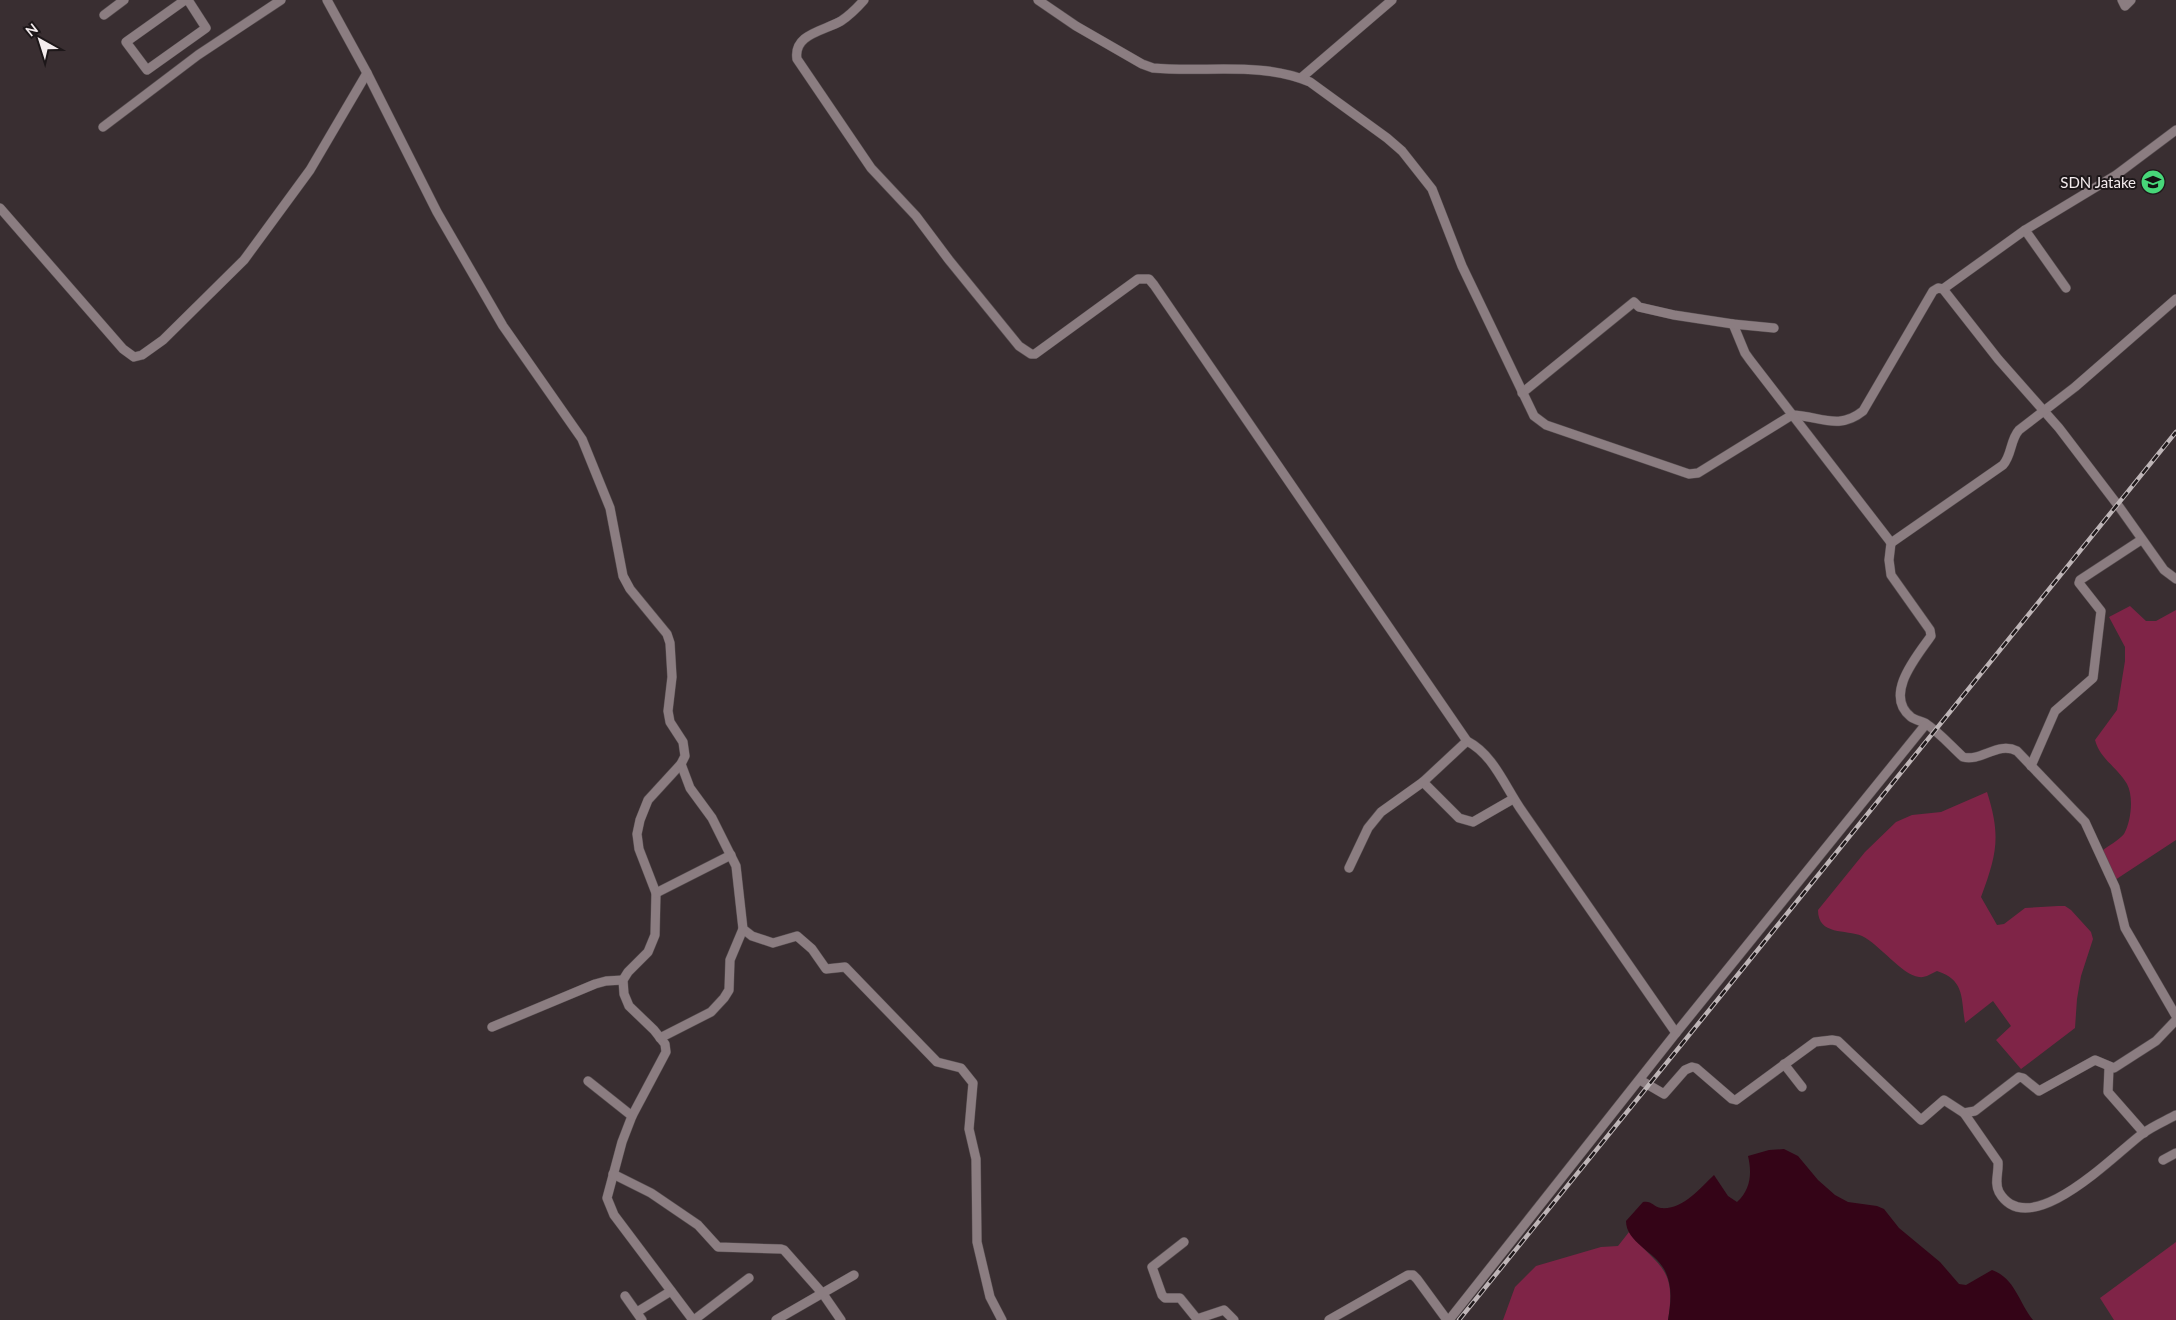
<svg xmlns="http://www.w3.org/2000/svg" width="2176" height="1320" font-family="Lato,sans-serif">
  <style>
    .green { fill: #7f2447 }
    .water { fill: #340417 }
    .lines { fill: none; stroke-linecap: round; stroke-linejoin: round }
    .minor-casing { stroke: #574e50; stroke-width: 10 }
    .minor { stroke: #8b7d81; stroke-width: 9 }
    .rail-casing { stroke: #beb5b7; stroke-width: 4.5 }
    .rail { stroke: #1d1719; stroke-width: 2.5; stroke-dasharray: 8; stroke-linecap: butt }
    .labels { text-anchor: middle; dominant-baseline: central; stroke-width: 4; stroke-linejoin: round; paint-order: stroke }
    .poi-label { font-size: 15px; fill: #f4ecee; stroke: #1d1719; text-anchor: end }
  </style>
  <rect width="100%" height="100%" fill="#392e31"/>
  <!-- green -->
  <g class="green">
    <path d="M2130 606 2146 621H2156L2176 610V840L2115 880 2102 851C2108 846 2119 840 2124 834 2131 822 2134 797 2127 784 2118 768 2100 759 2095 740L2117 710 2125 661V647L2109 617Z"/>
    <path d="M1987 792C2001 836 1997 854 1981 897L1997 925 2004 924 2025 908 2058 906H2065L2071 910 2091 932 2093 939 2081 976 2077 999 2075 1028 2021 1069 1996 1040 2011 1026 1993 1001 1965 1023C1961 998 1965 980 1937 971 1931 974 1925 978 1919 977 1902 975 1879 944 1862 936 1846 929 1818 936 1818 910L1865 852 1896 822 1912 815 1941 812Z"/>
    <path d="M1629 1232C1658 1268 1677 1266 1668 1320H1503L1515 1287 1536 1266 1601 1247 1618 1246Z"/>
    <polygon points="2176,1242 2176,1320 2114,1320 2100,1298"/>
  </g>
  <!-- water -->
  <path class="water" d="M1784 1149 1798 1156 1818 1180 1835 1195 1848 1202 1877 1206 1884 1209 1899 1228 1940 1262 1959 1284 1966 1285 1992 1270C2015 1278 2019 1303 2033 1320H1668C1671 1303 1673 1285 1664 1269 1655 1252 1626 1242 1626 1221L1643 1202C1651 1200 1654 1207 1661 1208 1683 1210 1700 1188 1714 1175L1728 1196 1737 1202C1751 1189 1752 1173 1748 1156L1769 1150Z"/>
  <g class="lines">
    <defs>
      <g id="minor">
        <polyline points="185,0 126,42 147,70 206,28 188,0"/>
        <polyline points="327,0 367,73 437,212 503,326 582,439 610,508 623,576 630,589 667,634 670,643 672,677 668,711 670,722 683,742 685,756 681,764 648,800 640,820 637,834 639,849 656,893 655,935 648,952 628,972 623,980 624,994 629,1006 654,1030 665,1044 666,1052 632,1116 622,1142 607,1198 614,1215 693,1320"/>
        <path d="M864 0C857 8 850 15 841 21 824 31 793 34 797 59L871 168 916 216 949 260 1019 346 1031 354H1035L1138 279H1149L1154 285 1467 741C1494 755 1505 787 1522 811 1574 885 1625 959 1676 1033"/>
        <path d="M1038 0 1076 26 1142 64 1153 68C1205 73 1261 61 1310 82L1387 138 1402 151 1432 189 1462 266 1534 416 1546 425 1689 474 1698 473 1792 415C1820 416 1838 431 1863 411L1933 291 1938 288 1943 289 1998 359 2059 428 2120 508 2164 570 2176 579"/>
        <polyline points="2122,0 2125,6 2131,0"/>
        <polyline points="104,15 124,0"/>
        <polyline points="1301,78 1392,0"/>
        <polyline points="103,127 198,55 281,0"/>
        <polyline points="0,208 123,349 134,357 142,355 163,340 244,260 310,170 367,73"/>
        <polyline points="2025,230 2066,288"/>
        <polyline points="1943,289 2025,230 2116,175 2176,130"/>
        <path d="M1733 324 1745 353 1750 360 1889 540 1891 543 1889 560 1891 575 1930 630 1931 636C1917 656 1883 695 1911 717 1915 720 1921 721 1925 723 1939 732 1951 746 1963 757 1981 762 1998 741 2017 751L2085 822 2115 887 2125 928 2176 1016"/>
        <polyline points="1522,393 1634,302 1639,307 1674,315 1733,324 1774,328"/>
        <path d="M1891 543 2003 465C2012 455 2010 440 2019 430L2075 387 2176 299"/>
        <polyline points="681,764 690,788 712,818 736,866 743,929 752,936 773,943 797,936 812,949 826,969 845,967 937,1062 961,1068 973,1083 969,1129 976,1159 977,1242 990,1297 1002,1320"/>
        <polyline points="2031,766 2055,711 2093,678 2101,611 2079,583 2080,580 2141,540"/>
        <polyline points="1423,782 1459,818 1473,822 1513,799"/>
        <polyline points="1349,868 1368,828 1381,812 1423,782 1467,741"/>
        <polyline points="656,893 731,855"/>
        <polyline points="492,1027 595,984 606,981 623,980"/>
        <polyline points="660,1038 711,1012 724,998 729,990 730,960 743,929"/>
        <polyline points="1784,1064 1802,1087"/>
        <polyline points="2109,1068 2108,1092 2144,1133"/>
        <polyline points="1640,1080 1664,1094 1685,1070 1692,1067 1696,1068 1732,1099 1736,1100 1815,1042 1832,1040 1838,1041 1921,1120 1944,1100 1964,1113 1975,1111 2019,1077 2023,1078 2039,1091 2095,1060 2114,1068 2156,1041 2176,1020"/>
        <polyline points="588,1081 632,1116"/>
        <path d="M1964 1113 1998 1162C1999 1172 1994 1183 1999 1192 2029 1244 2115 1154 2142 1134 2153 1126 2165 1121 2176 1115"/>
        <polyline points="2163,1160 2176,1153"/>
        <polyline points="613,1174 651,1193 698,1225 718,1247 781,1249 784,1250 823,1294 841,1320"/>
        <polyline points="1184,1242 1152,1267 1162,1295 1165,1298 1180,1298 1197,1319 1224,1310 1234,1320"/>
        <polyline points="625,1296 642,1320"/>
        <polyline points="637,1312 671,1291"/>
        <polyline points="694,1320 749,1278"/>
        <polyline points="776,1320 854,1275"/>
        <polyline points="1329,1320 1408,1275 1413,1275 1417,1279 1447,1320"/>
        <polyline points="1449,1320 1676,1033 1926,724"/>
      </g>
    </defs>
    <!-- minor casing -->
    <use href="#minor" class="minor-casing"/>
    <!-- minor -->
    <use href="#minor" class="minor"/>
    <defs>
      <polyline id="rail" points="1459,1320 2176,432"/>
    </defs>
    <!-- rail casing -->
    <use href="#rail" class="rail-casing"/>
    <!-- rail -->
    <use href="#rail" class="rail"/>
  </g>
  <!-- icons -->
  <defs>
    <symbol id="school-disc" viewBox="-11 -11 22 22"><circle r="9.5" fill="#47d779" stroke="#1d1719"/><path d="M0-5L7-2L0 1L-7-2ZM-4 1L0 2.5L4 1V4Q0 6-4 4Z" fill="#111"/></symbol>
  </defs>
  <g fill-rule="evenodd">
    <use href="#school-disc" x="2139" y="168" width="28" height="28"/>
  </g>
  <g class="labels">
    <!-- poi labels -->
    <g class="poi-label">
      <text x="2136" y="182">SDN Jatake</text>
    </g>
  </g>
  <!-- north arrow -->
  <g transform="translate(40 40) rotate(321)" stroke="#1d1719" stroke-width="4" paint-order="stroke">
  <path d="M0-4L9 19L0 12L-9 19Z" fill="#f4ecee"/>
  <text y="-8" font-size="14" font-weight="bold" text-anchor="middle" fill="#f4ecee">N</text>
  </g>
</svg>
